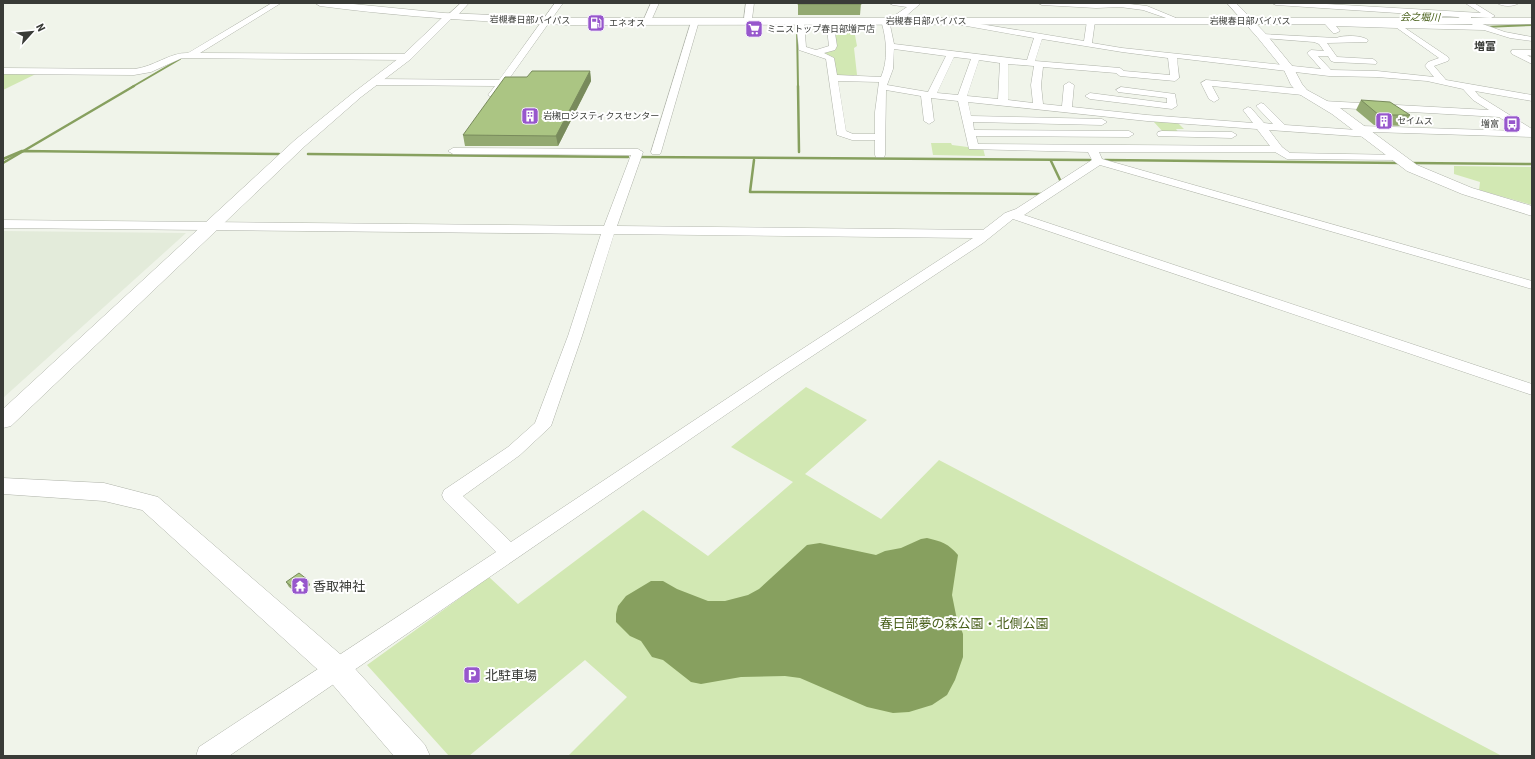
<svg xmlns="http://www.w3.org/2000/svg" width="1535" height="759" font-family="'Roboto Condensed','Noto Sans JP',sans-serif">
  <style>
    .built { fill: #e3ebda }
    .green { fill: #d2e8b3 }
    .water { fill: #87a05f }
    .lines { fill: none; stroke-linecap: round; stroke-linejoin: round }
    .stream-far1 { stroke: #87a05f; stroke-width: 2 }
    .stream { stroke: #87a05f; stroke-width: 2.5 }
    .minor-casing { stroke: #afb3a9; stroke-width: 1 }
    .tertiary-casing { stroke: #afb3a9; stroke-width: 1 }
    .trunk-casing { stroke: #afb3a9; stroke-width: 1 }
    .minor { fill: #fff; fill-rule: evenodd }
    .tertiary { fill: #fff; fill-rule: evenodd }
    .trunk { fill: #fff; fill-rule: evenodd }
    .wall { fill: #93a971 }
    .shaded-wall { fill: #788a5c }
    .building { fill: #abc583; stroke: #788a5c }
    .labels { text-anchor: middle; dominant-baseline: central; stroke-width: 4; stroke-linejoin: round; paint-order: stroke }
    .far-street-label { font-size: 9px; fill: #393b37; stroke: #fff }
    .far-poi-label { font-size: 9px; fill: #393b37; stroke: #fff; text-anchor: start }
    .far-water-label { font-size: 10px; font-style: italic; fill: #455c16; stroke: #fff }
    .far-quarter-label { font-size: 11px; font-weight: bold; fill: #393b37; stroke: #fff }
    .near-poi-label { font-size: 13px; fill: #393b37; stroke: #fff; text-anchor: start }
    .near-park-label { font-size: 13px; fill: #485f1a; stroke: #fff }
  </style>
  <rect width="100%" height="100%" fill="#f0f4ea"/>
  <!-- built -->
  <polygon class="built" points="3,231 186,233 3,398"/>
  <!-- green -->
  <g class="green">
    <polygon points="835,29 854,30 857,46 854,48 857,75 854,75 853,77 837,76 833,57 821,52 834,48 833,30"/>
    <polygon points="3,71 42,71 3,90"/>
    <polygon points="1153,121 1177,122 1184,129 1176,129 1179,133 1164,133"/>
    <path d="M931 143H951L952 145C963 146 972 148 983 148L985 156 933 155Z"/>
    <polygon points="1454,166 1532,167 1532,205 1479,190 1480,182 1454,174"/>
    <polygon points="806,387 867,420 805,474 881,519 939,460 1502,756 568,756 627,697 585,660 469,756 449,756 367,665 489,577 518,604 643,510 708,556 793,482 731,447"/>
  </g>
  <!-- water -->
  <path class="water" d="M927 538C941 541 949 544 958 555L952 595 956 615 963 634V657L955 680 947 695 932 705 909 712 893 713 867 707 800 678 785 676 741 677 701 684 691 682 663 660 652 657 641 641 630 636 616 622V614L618 606 626 596 651 581H663L677 589 708 601H725L748 595 759 589 807 545 820 543 876 555 885 551 901 548 921 539Z"/>
  <g class="lines">
    <!-- stream-far1 -->
    <g class="stream-far1">
      <polyline points="797,26 798,87"/>
      <polyline points="1484,27 1532,25"/>
      <polyline points="132,87 180,59"/>
    </g>
    <!-- stream -->
    <g class="stream">
      <polyline points="798,86 799,152"/>
      <polyline points="308,154 628,157"/>
      <polyline points="637,157 1090,160"/>
      <polyline points="3,159 22,151 279,154"/>
      <polyline points="754,160 750,192 1041,194"/>
      <polyline points="1105,160 1402,163"/>
      <polyline points="1051,161 1061,182 1060,183"/>
      <polyline points="3,163 134,86"/>
      <polyline points="1410,163 1532,164"/>
    </g>
    <defs>
      <g id="minor">
        <path d="M272 3H281L200 53 407 54 411 57 407 60 182 58 151 72 134 75 3 74V68L134 69C154 67 170 52 188 53Z"/>
        <polygon points="461,3 469,3 456,17 450,17 450,13"/>
        <polygon points="555,3 563,3 496,97 493,98 488,95 495,86 374,85 369,82 374,79 499,80"/>
        <polygon points="651,3 659,3 651,21 645,21 644,19"/>
        <polygon points="746,3 754,3 752,19 748,21 744,19"/>
        <path d="M889 3H921L906 16 890 25 894 44 1027 60 1034 38 950 23 946 21 950 19 1084 41 1087 21 1091 19 1095 21 1092 43 1122 48 1321 69 1307 53 1311 50 1324 51 1319 44 1314 42 1262 38 1258 36 1262 34 1336 38C1343 35 1362 35 1368 40L1367 42 1327 43 1337 57 1373 59 1377 62 1376 64 1334 62 1331 61 1328 56H1318L1331 70 1377 71 1434 77 1425 66 1428 62 1439 58 1397 28 1336 26 1340 31 1336 33H1333L1325 24 1329 22 1473 25 1470 23 1474 21 1505 32 1532 37V41L1510 38 1484 30 1405 28 1448 57 1449 59 1448 61 1434 66 1446 80 1532 95V101L1475 91 1479 96 1532 129V137L1372 132 1373 134 1372 136 1368 137 1269 130 1282 147 1290 153 1402 155 1403 157 1402 159 1398 160 1287 159 1275 152H1099L1102 159 1532 281V289L1100 165 1024 215 1532 384V395L1013 219 983 243 785 374 229 756H196L199 747 496 552 444 500 442 495 444 490 508 447 535 423 568 336 601 234 3 228V220L604 226 631 155 453 154 448 151 453 148 638 149 643 152 617 226 983 230 1005 213 1016 209 1092 160 1088 152 969 149 958 101 931 98 934 121 929 124 924 121 921 96 886 90 885 155 884 157H876L875 155V140H852L837 135 826 59 799 50 796 21 800 19 804 21 806 47 816 50 829 46 827 29 828 27H834L837 46 835 50 824 53 834 58 837 75 881 77C888 61 887 41 882 24L907 7 893 5ZM1042 39 1122 52 1168 58 1170 75 1124 71 1120 68 1035 61ZM894 49 946 56 928 92 887 85 893 69ZM954 57 971 59 958 95 937 93ZM1177 58 1329 76 1377 77 1427 81 1463 89 1473 100 1489 110 1323 101 1318 104 1323 107 1499 117 1520 131 1361 126 1357 127V130L1285 125 1264 104 1261 103 1256 106 1273 124 1264 123 1251 108 1248 107 1243 110 1253 123 1147 115 1072 107 1074 85 1069 82 1064 85 1062 106 1043 104 1041 85 1043 67 1116 73 1120 76 1175 81 1179 78ZM979 60 1000 63 998 99 967 96ZM1008 64 1034 66 1031 85 1033 103 1008 100ZM838 81 879 82 875 112V134H853L846 131ZM968 102 1147 121 1257 129 1270 146 978 144 976 136 1129 137 1134 134 1129 131 974 130 973 122 1102 125 1107 122 1102 119 971 116ZM614 234 973 238 773 368 511 542 463 496 520 455 551 426 582 336Z"/>
        <polygon points="1038,3 1121,3 1147,6 1176,18 1172,20 1143,10 1120,7 1096,8 1042,5"/>
        <polygon points="1272,3 1309,3 1481,13 1465,3 1474,3 1495,16 1491,18 1471,17 1471,21 1465,21 1458,17 1276,5"/>
        <path d="M1497 3H1519C1514 7 1502 7 1497 3Z"/>
        <polygon points="692,19 695,19 699,21 661,152 660,154 652,154 651,152"/>
        <polygon points="1512,50 1532,50 1532,56 1527,55 1532,58 1532,64 1512,54 1511,52"/>
        <polygon points="1206,80 1303,89 1308,92 1303,95 1212,86 1219,99 1214,102 1209,99 1201,83"/>
        <polygon points="1121,87 1175,94 1177,106 1172,109 1090,99 1085,96 1090,93 1167,103 1167,98 1118,92 1116,90"/>
        <polygon points="1162,131 1232,132 1237,135 1232,138 1158,136 1157,134 1158,132"/>
      </g>
      <g id="tertiary">
        <polygon points="1227,3 1236,3 1266,34 1293,67 1302,84 1307,90 1340,108 1417,165 1472,188 1532,206 1532,216 1462,194 1407,171 1332,114 1299,94 1291,85 1284,70 1258,38"/>
        <polygon points="453,12 458,15 451,19 411,59 361,97 305,146 11,426 3,428 3,409 295,140 353,93 403,55 445,15"/>
        <polygon points="3,478 104,483 158,497 347,660 425,745 430,756 394,756 327,678 142,510 104,501 3,494"/>
      </g>
      <path id="trunk" d="M315 3H343L444 13 569 18H1532V24L569 25C485 22 403 17 320 6Z"/>
    </defs>
    <!-- minor casing -->
    <use href="#minor" class="minor-casing"/>
    <!-- tertiary casing -->
    <use href="#tertiary" class="tertiary-casing"/>
    <!-- trunk casing -->
    <use href="#trunk" class="trunk-casing"/>
    <!-- minor -->
    <use href="#minor" class="minor"/>
    <!-- tertiary -->
    <use href="#tertiary" class="tertiary"/>
    <!-- trunk -->
    <use href="#trunk" class="trunk"/>
  </g>
  <!-- wall -->
  <g class="wall">
    <polygon points="798,3 861,3 860,15 798,15"/>
    <polygon points="590,71 591,81 558,146 465,146 463,135 527,77"/>
    <polygon points="1361,100 1410,115 1405,126 1374,125 1356,110"/>
    <polygon points="286,582 310,585 298,594 289,587"/>
  </g>
  <!-- shaded-wall -->
  <g class="shaded-wall">
    <polygon points="590,71 591,81 558,146 556,136"/>
    <polygon points="308,580 310,585 298,594 295,589"/>
  </g>
  <!-- building -->
  <g class="building">
    <rect x="798" y="3" width="63" height="1"/>
    <polygon points="532,71 590,71 556,136 463,135 505,77 527,77"/>
    <polygon points="1361,100 1390,102 1410,115 1379,115"/>
    <polygon points="299,573 308,580 295,589 286,582"/>
  </g>
  <!-- icons -->
  <defs>
    <symbol id="fuel-square" viewBox="-11 -11 22 22"><rect x="-9" y="-9" width="18" height="18" rx="4" fill="#9757cc" stroke="#fff"/><path d="M-5.5-6h7V0h2V4h1.3V-2.5L3-4.5l.8-.8L6-3V5H2.5V1h-1V6h-7ZM-4.2-4.7v3.2H.2V-4.7Z" fill="#fff"/></symbol>
    <symbol id="supermarket-square" viewBox="-11 -11 22 22"><rect x="-9" y="-9" width="18" height="18" rx="4" fill="#9757cc" stroke="#fff"/><path d="M-6-5.5h2.5l.6 2H6L4.5 2H-2.5L-4.4-4H-6ZM-1.5 3.2a1.3 1.3 0 1 0 .1 0ZM3 3.2a1.3 1.3 0 1 0 .1 0Z" fill="#fff"/></symbol>
    <symbol id="building-square" viewBox="-11 -11 22 22"><rect x="-9" y="-9" width="18" height="18" rx="4" fill="#9757cc" stroke="#fff"/><path d="M-4-6H4V6H1V3H-1V6H-4ZM-2.5-4.3h1.7v1.8h-1.7ZM.8-4.3h1.7v1.8H.8ZM-2.5-1h1.7V.8h-1.7ZM.8-1h1.7V.8H.8Z" fill="#fff"/></symbol>
    <symbol id="bus-square" viewBox="-11 -11 22 22"><rect x="-9" y="-9" width="18" height="18" rx="4" fill="#9757cc" stroke="#fff"/><path d="M-5-6H5V4H4V6H2V4H-2V6H-4V4H-5ZM-3.5-4V0h7V-4ZM-3.5 1.2v1.5H-2V1.2ZM2 1.2v1.5H3.5V1.2Z" fill="#fff"/></symbol>
    <symbol id="temple-square" viewBox="-11 -11 22 22"><rect x="-9" y="-9" width="18" height="18" rx="4" fill="#9757cc" stroke="#fff"/><path d="M0-6L5-2H3V0L6.5 2.5H4V6H1.5V3h-3V6H-4V2.5H-6.5L-3 0V-2H-5Z" fill="#fff"/></symbol>
    <symbol id="parking-square" viewBox="-11 -11 22 22"><rect x="-9" y="-9" width="18" height="18" rx="4" fill="#9757cc" stroke="#fff"/><path d="M-3.5-5.5H1a3.5 3.5 0 0 1 0 7H-1V5.5H-3.5ZM-1-3.4V-.6H.8a1.4 1.4 0 0 0 0-2.8Z" fill="#fff"/></symbol>
  </defs>
  <g fill-rule="evenodd">
    <use href="#fuel-square" x="586" y="13" width="20" height="20"/>
    <use href="#supermarket-square" x="744" y="19" width="20" height="20"/>
    <use href="#building-square" x="520" y="106" width="20" height="20"/>
    <use href="#building-square" x="1374" y="111" width="20" height="20"/>
    <use href="#bus-square" x="1502" y="114" width="20" height="20"/>
    <use href="#temple-square" x="290" y="576" width="20" height="20"/>
    <use href="#parking-square" x="462" y="665" width="20" height="20"/>
  </g>
  <g class="labels">
    <!-- far-street labels -->
    <g class="far-street-label">
      <text transform="translate(530 20) rotate(1)">岩槻春日部バイパス</text>
      <text x="926" y="21">岩槻春日部バイパス</text>
      <text x="1250" y="21">岩槻春日部バイパス</text>
    </g>
    <!-- far-poi labels -->
    <g class="far-poi-label">
      <text x="609" y="23">エネオス</text>
      <text x="767" y="29">ミニストップ春日部増戸店</text>
      <text x="543" y="116">岩槻ロジスティクスセンター</text>
      <text x="1397" y="121">セイムス</text>
      <text x="1499" y="124" text-anchor="end">増富</text>
    </g>
    <!-- far-water labels -->
    <g class="far-water-label">
      <text transform="translate(1420 17) rotate(1)">会之堀川</text>
    </g>
    <!-- far-quarter labels -->
    <g class="far-quarter-label">
      <text x="1485" y="46">増富</text>
    </g>
    <!-- near-poi labels -->
    <g class="near-poi-label">
      <text x="313" y="586">香取神社</text>
      <text x="485" y="675">北駐車場</text>
    </g>
    <!-- near-park labels -->
    <g class="near-park-label">
      <text x="964" y="623">春日部夢の森公園・北側公園</text>
    </g>
  </g>
  <!-- border -->
  <rect width="1535" height="759" fill="none" stroke="#393b37" stroke-width="8"/>
  <!-- north arrow -->
  <g transform="translate(32 32) rotate(63)" stroke="#ffffff" stroke-width="3" paint-order="stroke">
  <path d="M0-3L7 15L0 10L-7 15Z" fill="#393b37"/>
  <text y="-6" font-size="11" font-weight="bold" text-anchor="middle" fill="#393b37">N</text>
  </g>
</svg>
